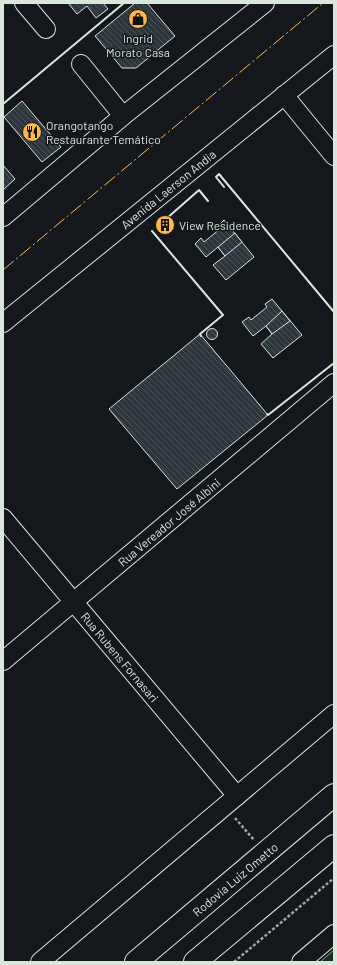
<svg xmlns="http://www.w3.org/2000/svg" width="337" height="965" font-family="Barlow,sans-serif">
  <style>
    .green { fill: #1a2d24; stroke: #939e99 }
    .building { fill: url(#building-back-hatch); stroke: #d8e6dc }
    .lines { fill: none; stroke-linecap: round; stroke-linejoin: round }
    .minor-casing { stroke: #d8e6dc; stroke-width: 20 }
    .major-casing { stroke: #d8e6dc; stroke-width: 24 }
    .path { stroke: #9da8a2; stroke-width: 2.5; stroke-dasharray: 3 2; stroke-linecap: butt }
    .minor { stroke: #14181c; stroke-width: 18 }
    .major { stroke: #14181c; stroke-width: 22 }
    .wall { stroke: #d8e6dc; stroke-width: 2 }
    .power { stroke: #ffb74d; stroke-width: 1; stroke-dasharray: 14 3 2 3; stroke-linecap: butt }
    .labels { text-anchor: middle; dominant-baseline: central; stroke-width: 3; stroke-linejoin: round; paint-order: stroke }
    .poi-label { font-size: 12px; fill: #d8e6dc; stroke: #14181c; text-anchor: start }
    .street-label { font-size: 12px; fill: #d8e6dc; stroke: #14181c }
  </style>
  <defs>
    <pattern id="building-back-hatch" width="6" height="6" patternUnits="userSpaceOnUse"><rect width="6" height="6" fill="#2c363c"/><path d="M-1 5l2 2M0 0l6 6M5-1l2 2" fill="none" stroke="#4a5358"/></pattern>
  </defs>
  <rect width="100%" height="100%" fill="#14181c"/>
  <!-- green -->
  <polygon class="green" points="334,950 334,962 320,962"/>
  <!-- building -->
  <g class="building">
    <polygon points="68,3 103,3 108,9 96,18 87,6 77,14"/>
    <polygon points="135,3 147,3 175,36 136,68 122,68 95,36"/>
    <polygon points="22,101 61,147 42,162 4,117"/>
    <polygon points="3,165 15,179 3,190"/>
    <polygon points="168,217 173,224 162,232 157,226"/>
    <polygon points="224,220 254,257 226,280 213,265 225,256 218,247 206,257 195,244 201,238 204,242 220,229 218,226"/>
    <polygon points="235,233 242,242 225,256 218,247"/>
    <polygon points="272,299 302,335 273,358 261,344 272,334 266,326 253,336 242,322 249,317 251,320 267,307 265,304"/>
    <polygon points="282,311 290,321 272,334 266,326"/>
    <circle cx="212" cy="334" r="5.5"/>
    <polygon points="200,334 268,415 177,489 109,409"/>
  </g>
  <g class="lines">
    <defs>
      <g id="minor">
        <polyline points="24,3 46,29"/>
        <polyline points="81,64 123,116"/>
        <polyline points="284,95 334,156"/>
        <polyline points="3,217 123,116 265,3"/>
        <polyline points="3,323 334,55"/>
        <polyline points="3,518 237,796"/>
        <polyline points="3,661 334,383"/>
        <polyline points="40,962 334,714"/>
        <polyline points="301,962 334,934"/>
      </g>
      <g id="major">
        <polyline points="136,962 334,795"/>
        <polyline points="195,962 334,846"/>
      </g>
    </defs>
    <!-- minor casing -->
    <use href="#minor" class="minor-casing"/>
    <!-- major casing -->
    <use href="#major" class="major-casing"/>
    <!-- path -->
    <g class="path">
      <polyline points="235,818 254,840"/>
      <polyline points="234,962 334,878"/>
    </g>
    <!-- minor -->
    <use href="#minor" class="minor"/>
    <!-- major -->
    <use href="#major" class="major"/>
    <!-- wall -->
    <g class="wall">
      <polyline points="3,104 124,3"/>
      <polyline points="224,187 216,177 219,174 334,312"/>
      <polyline points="166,219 199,190 208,201"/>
      <polyline points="152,231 223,315 200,334 201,336"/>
      <polyline points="267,414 268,415 334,363"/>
    </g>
    <!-- power -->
    <polyline class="power" points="3,270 323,3"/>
  </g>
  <!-- icons -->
  <defs>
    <symbol id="shop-disc" viewBox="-11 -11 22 22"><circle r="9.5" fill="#ffb74d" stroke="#14181c"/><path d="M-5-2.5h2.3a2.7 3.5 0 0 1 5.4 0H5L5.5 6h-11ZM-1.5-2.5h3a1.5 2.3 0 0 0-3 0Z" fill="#111"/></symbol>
    <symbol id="restaurant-disc" viewBox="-11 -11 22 22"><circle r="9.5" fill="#ffb74d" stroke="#14181c"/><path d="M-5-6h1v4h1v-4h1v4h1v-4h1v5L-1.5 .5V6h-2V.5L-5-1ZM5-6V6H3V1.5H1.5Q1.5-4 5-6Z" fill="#111"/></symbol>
    <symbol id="building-disc" viewBox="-11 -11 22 22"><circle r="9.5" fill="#ffb74d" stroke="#14181c"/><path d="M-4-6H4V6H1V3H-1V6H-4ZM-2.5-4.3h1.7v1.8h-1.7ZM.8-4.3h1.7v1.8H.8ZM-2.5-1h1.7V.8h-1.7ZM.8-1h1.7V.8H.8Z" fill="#111"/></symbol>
  </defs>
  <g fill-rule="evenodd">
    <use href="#shop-disc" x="127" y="8" width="22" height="22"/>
    <use href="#restaurant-disc" x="21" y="121" width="22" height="22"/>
    <use href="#building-disc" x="154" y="214" width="22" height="22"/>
  </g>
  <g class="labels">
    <!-- poi labels -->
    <g class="poi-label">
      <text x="138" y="38" text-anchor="middle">Ingrid<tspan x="138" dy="14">Morato Casa</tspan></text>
      <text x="46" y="125">Orangotango<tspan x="46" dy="14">Restaurante Temático</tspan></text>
      <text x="179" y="225">View Residence</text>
    </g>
    <!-- street labels -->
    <g class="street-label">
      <text transform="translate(168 189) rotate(-39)">Avenida Laerson Andia</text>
      <text transform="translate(169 522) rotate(-40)">Rua Vereador José Albini</text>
      <text transform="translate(120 657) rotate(50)">Rua Rubens Fornasari</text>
      <text transform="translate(235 879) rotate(-40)">Rodovia Luiz Ometto</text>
    </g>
  </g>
  <!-- border -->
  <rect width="337" height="965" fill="none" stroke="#d8e6dc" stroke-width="8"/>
</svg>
